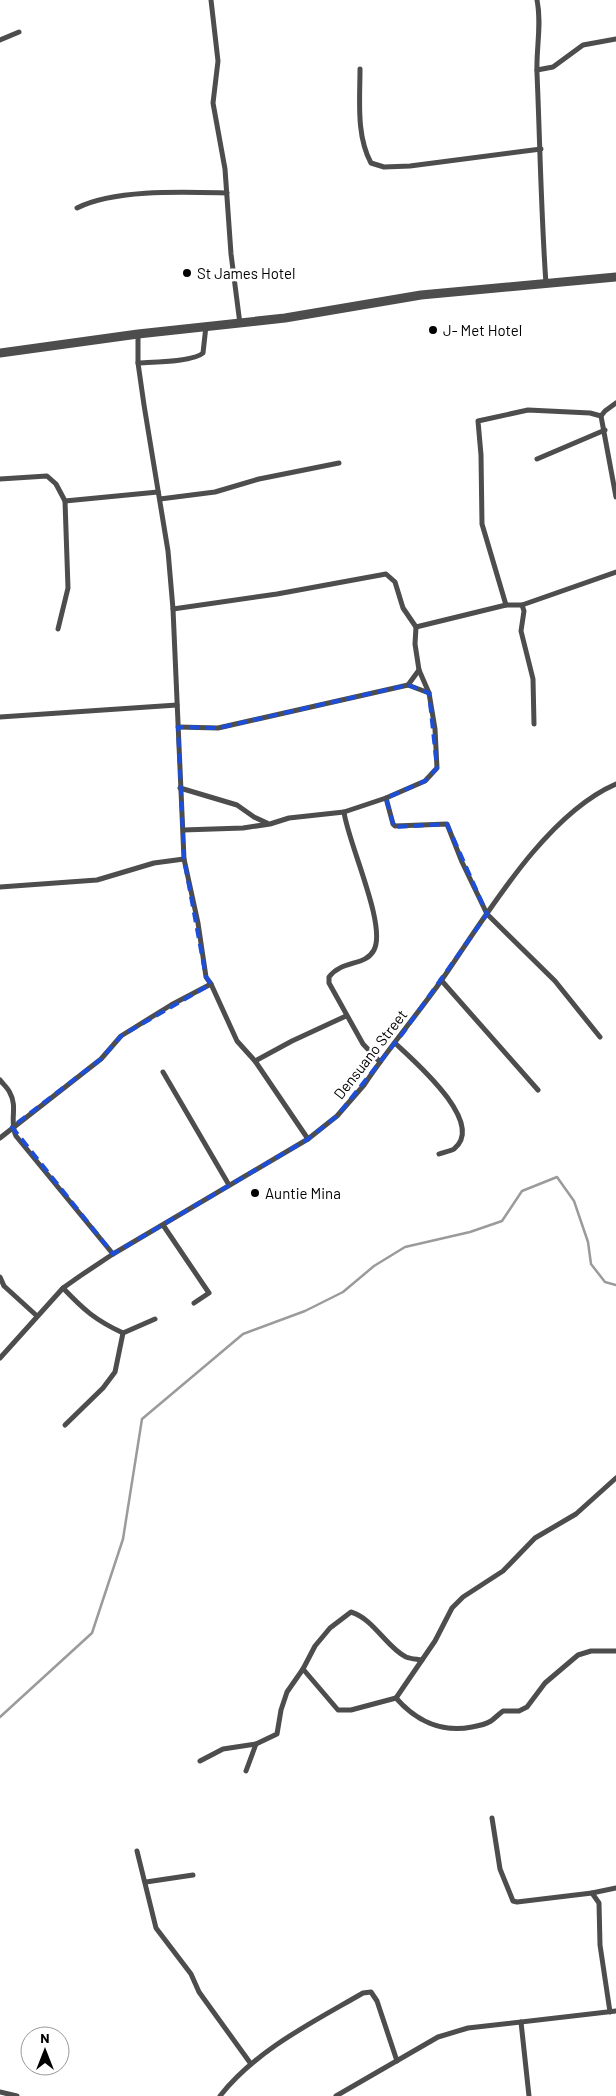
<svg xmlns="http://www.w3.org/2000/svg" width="616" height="2096" font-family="Barlow,sans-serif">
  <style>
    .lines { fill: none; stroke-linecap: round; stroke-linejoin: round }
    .stream { stroke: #9b9b9b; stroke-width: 2.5 }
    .minor { stroke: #4d4d4d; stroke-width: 5 }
    .tertiary { stroke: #4d4d4d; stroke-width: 9 }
    .marked { fill: none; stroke: #1d4ed8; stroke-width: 4; stroke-dasharray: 10 6; stroke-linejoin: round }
    .poi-dot { fill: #000; stroke: #fff; stroke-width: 2 }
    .labels { text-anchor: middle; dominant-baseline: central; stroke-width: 5; stroke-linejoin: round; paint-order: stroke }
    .poi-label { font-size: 15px; fill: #000; stroke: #fff; text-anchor: start }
    .street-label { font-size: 15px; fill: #000; stroke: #fff }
  </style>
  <rect width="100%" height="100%" fill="#fff"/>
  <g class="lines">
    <!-- stream -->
    <polyline class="stream" points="0,1717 92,1633 123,1539 142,1419 243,1334 305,1311 343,1292 374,1266 405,1247 470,1232 502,1221 522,1191 557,1177 574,1201 588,1242 591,1264 605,1282 616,1285"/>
    <!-- minor -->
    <g class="minor">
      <polyline points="211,0 218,61 213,103 225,169 231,254 240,324"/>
      <path d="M537 0C542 24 536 48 537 73 540 143 541 213 546 284"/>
      <polyline points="0,40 19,32"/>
      <path d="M360 69C360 100 356 135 371 163L384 167 410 166 541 149"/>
      <polyline points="537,70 553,67 583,45 616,39"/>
      <path d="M77 208C115 189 184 192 227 193"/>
      <polyline points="138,334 138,363 144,405 168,551 173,609 184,859 198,923 206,977 211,984 237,1041 255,1061 308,1139"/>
      <path d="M138 363C153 362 193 362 203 353L206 326"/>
      <polyline points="616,403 605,411 601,416 616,497"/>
      <polyline points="537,459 605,430"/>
      <polyline points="0,479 47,476 56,484 65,501 68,588 58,629"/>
      <polyline points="160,499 215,492 259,479 339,463"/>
      <polyline points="65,501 158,492"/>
      <polyline points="506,605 482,524 481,455 478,421 528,410 590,413 601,416"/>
      <polyline points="522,605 524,611 521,631 533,679 534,724"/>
      <polyline points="173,609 277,594 386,574 395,582 403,608 416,627 415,644 419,670 429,693 435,729 437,768 425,781 386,798 344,812 289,818 270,824 243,828 183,830"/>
      <polyline points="416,627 506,605 522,605 616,572"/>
      <polyline points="408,685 419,670"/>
      <polyline points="0,717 177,705"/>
      <polyline points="178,727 218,728 408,685 429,693"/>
      <polyline points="180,788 237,805 254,817 267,823"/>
      <polyline points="386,798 393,824 395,826 447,824 462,862 487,914 555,981 600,1037"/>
      <path d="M344 812C348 843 387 925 374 950 365 967 343 959 329 977V983L363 1044 380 1062"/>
      <polyline points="0,887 97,880 154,863 184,859"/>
      <polyline points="441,980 538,1090"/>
      <path d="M395 1043C413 1060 487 1123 454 1149 451 1151 444 1152 439 1154"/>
      <polyline points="255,1061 292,1041 346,1016"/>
      <polyline points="163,1072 229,1185"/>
      <path d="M0 1080C3 1084 8 1088 10 1093 18 1107 9 1122 16 1136L113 1254"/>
      <polyline points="0,1138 101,1059 121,1036 171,1005 211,984"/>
      <polyline points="163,1225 209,1293 194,1303"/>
      <polyline points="0,1277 4,1286 37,1316"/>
      <path d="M63 1288C84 1310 95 1320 123 1333"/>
      <path d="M0 1358 63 1288 80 1276 113 1254 308 1139 337 1116 364 1085C388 1049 416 1016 441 981 485 918 544 815 616 784"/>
      <polyline points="65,1425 103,1388 115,1372 123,1333 155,1319"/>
      <polyline points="303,1669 338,1710 351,1710 396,1698 435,1641 452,1608 463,1597 503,1571 535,1538 576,1514 616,1478"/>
      <path d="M396 1698C416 1721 442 1733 472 1727 478 1726 486 1724 491 1721 495 1718 499 1714 503 1711H519L527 1707 545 1683 578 1655 591 1651H616"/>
      <path d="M200 1761 223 1749 256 1744 277 1734 281 1710 287 1692 303 1669 315 1646 330 1628 351 1612C374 1619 386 1647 406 1657 411 1659 416 1659 422 1660"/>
      <polyline points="246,1771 256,1744"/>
      <polyline points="492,1818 500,1869 513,1901 517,1902 592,1893 599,1903 600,1945 610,2012"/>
      <polyline points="137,1851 156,1928 191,1974 199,1992 251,2064"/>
      <polyline points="146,1882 193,1875"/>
      <polyline points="592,1893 616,1888"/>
      <polyline points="521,2022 529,2096"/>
      <polyline points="0,2092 17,2096"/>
      <path d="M220 2096C256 2050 313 2022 363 1993L371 1992 377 2001 397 2061"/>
      <polyline points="336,2096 438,2037 468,2028 616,2011"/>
    </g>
    <!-- tertiary -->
    <polyline class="tertiary" points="0,353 138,334 285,318 421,295 616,277"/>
  </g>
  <!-- marked area -->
  <path class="marked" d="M408 685 429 693 437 768 425 781 386 798 394 827 447 824 487 914 403 1033 337 1116 308 1139 113 1254 12 1127 101 1059 121 1036 211 984 206 977 184 859 178 727 218 728Z"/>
  <!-- markers -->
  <g class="poi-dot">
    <circle cx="187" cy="273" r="5"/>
    <circle cx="433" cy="330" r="5"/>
    <circle cx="255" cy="1193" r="5"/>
  </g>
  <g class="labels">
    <!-- poi labels -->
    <g class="poi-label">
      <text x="197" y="273">St James Hotel</text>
      <text x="443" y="330">J- Met Hotel</text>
      <text x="265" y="1193">Auntie Mina</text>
    </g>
    <!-- street labels -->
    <g class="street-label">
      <text transform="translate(370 1054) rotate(-52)">Densuano Street</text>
    </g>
  </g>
  <!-- north arrow -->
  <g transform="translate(45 2051)"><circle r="24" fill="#ffffff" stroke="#999999"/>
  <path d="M0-4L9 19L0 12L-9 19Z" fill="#000000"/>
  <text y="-8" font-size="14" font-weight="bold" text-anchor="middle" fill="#000000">N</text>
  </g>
</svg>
